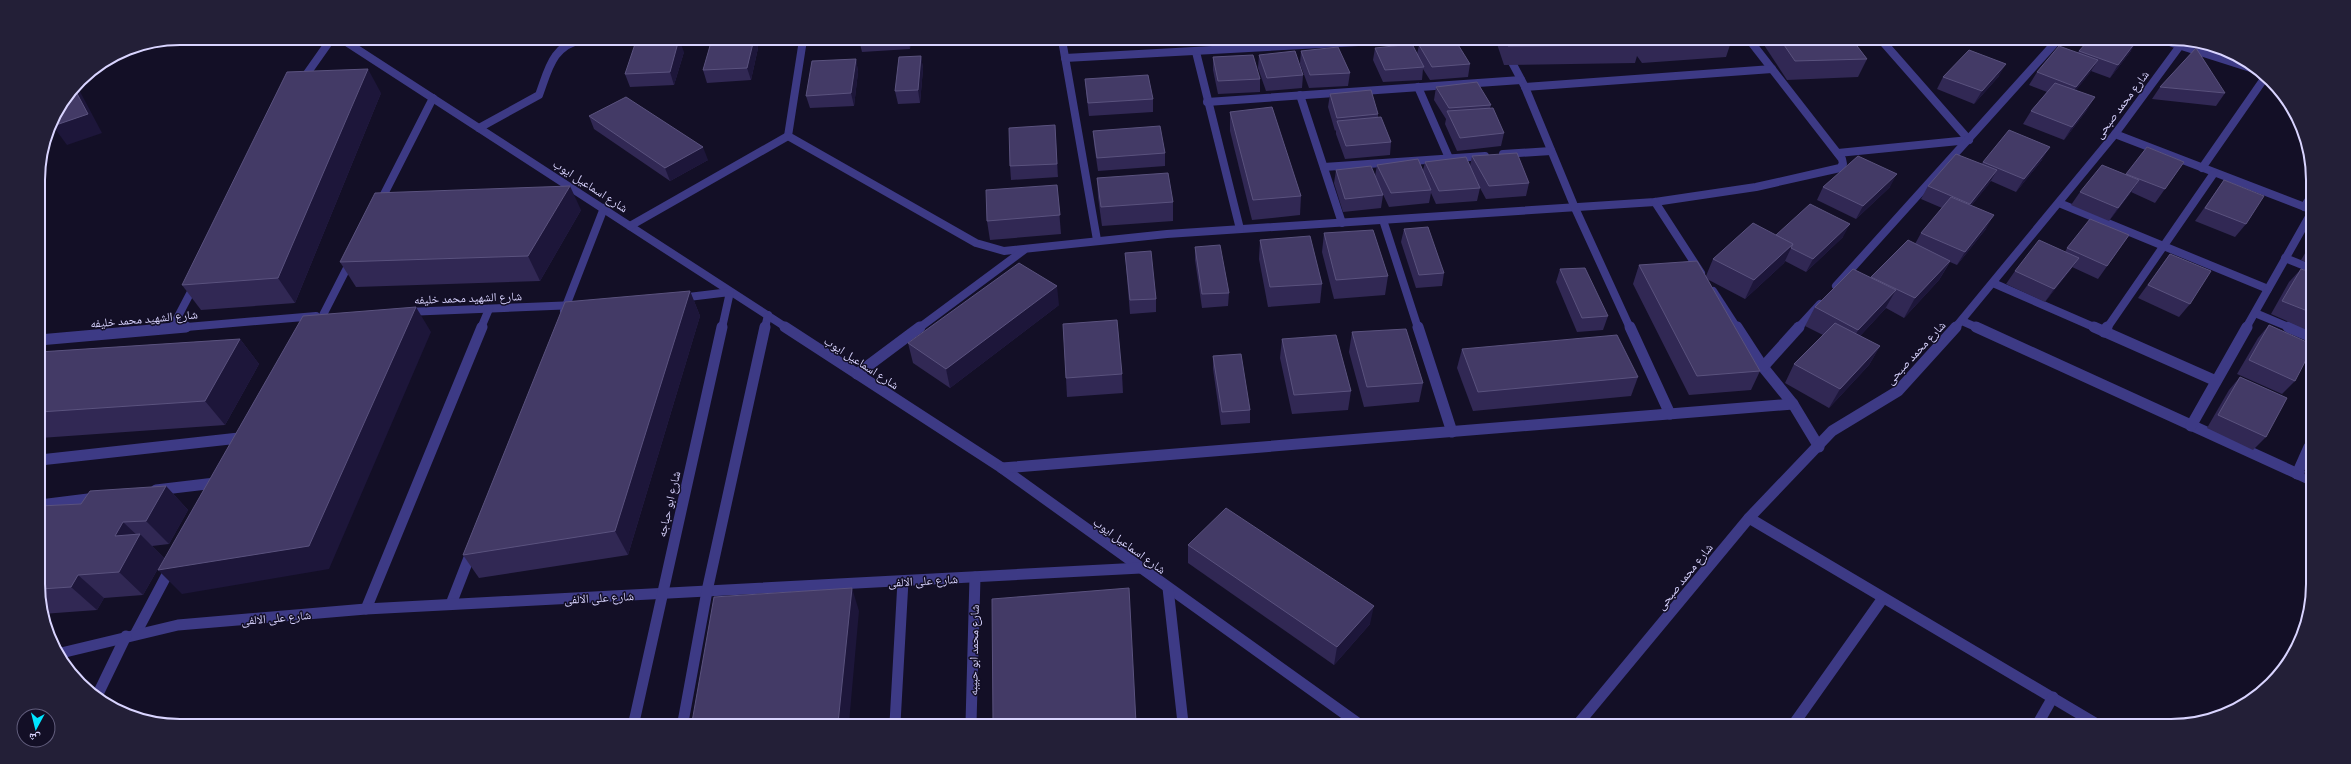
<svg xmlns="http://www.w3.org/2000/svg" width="2351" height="764" font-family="'Exo 2','Noto Naskh Arabic',sans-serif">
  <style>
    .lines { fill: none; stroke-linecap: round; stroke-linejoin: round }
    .minor-far1 { stroke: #3d3a85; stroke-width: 8 }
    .minor { stroke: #3d3a85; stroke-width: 11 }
    .wall { fill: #312854 }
    .shaded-wall { fill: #1d163a }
    .building { fill: #433a66; stroke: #5a527e }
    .labels { text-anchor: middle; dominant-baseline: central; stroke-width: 3; stroke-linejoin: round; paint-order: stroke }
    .street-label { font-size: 12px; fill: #d9d4ff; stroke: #130f26 }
    .rim { fill: none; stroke: #d9d4ff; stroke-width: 2 }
  </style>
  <rect width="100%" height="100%" fill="#130f26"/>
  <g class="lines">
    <!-- minor-far1 -->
    <g class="minor-far1">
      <polyline points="340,38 787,328"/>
      <polyline points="803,40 788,136 976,243 1004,251 1167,234 1655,202 1756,187 1840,168 1843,164 1842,159 1751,42"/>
      <polyline points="1062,40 1097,240"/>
      <polyline points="1883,42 1969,140"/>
      <polyline points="2172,43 2260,71"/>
      <polyline points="1196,52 1240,229"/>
      <polyline points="1507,53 1525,87 1575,208 1630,328"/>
      <polyline points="1065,58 1377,41"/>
      <polyline points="301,82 332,38"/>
      <polyline points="1418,87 1449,158"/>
      <polyline points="1525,87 1772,69"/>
      <polyline points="1300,95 1342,223"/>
      <polyline points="1207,102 1521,80"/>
      <path d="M479 128 539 95C549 68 552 46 583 39"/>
      <polyline points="2115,134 2310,209"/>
      <polyline points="1838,153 1969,140"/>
      <polyline points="1503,154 1551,151"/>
      <polyline points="1324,167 1485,156"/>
      <polyline points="2202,168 2266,76"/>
      <polyline points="1655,202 1701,273"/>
      <polyline points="2059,203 2268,289"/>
      <polyline points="379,204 433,98"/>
      <polyline points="2304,207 2310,198"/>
      <polyline points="1383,220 1418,328"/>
      <polyline points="630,226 788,136"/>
      <polyline points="2285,258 2310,268"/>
      <polyline points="1993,283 2096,328"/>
      <polyline points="1836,286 2055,43"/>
      <polyline points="1713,291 1737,328"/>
      <polyline points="680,298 730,292 722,328"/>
      <polyline points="564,311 604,208"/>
      <polyline points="406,312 576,305"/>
      <polyline points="2255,313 2291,328"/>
      <polyline points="323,315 351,260"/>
      <polyline points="1962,321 1978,328"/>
      <polyline points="172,328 195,284"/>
      <polyline points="175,328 316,316"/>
      <polyline points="481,328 489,309"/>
      <polyline points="765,328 768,315"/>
      <polyline points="919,328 1024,250"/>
      <polyline points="1798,328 1820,304"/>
      <polyline points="1955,328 2115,134 2182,43"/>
      <polyline points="2107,328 2214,173"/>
      <polyline points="2246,328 2310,215"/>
    </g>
    <!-- minor -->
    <g class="minor">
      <polyline points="785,327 1002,468 1359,724"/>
      <polyline points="1418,327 1452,432"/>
      <polyline points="1630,327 1670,414"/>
      <polyline points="1737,327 1763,367 1793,404 1819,447"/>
      <polyline points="1976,327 2309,479"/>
      <polyline points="2094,327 2216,381"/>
      <polyline points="2288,327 2309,336"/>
      <polyline points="2104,332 2107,327"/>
      <polyline points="39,340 186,327"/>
      <polyline points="1763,367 1799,327"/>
      <polyline points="857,374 920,327"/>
      <polyline points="2191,426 2247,327"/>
      <polyline points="40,460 239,438"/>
      <polyline points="1002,468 1793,404"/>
      <polyline points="2297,474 2309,447"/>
      <polyline points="156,490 215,483"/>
      <polyline points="40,505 96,498"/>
      <polyline points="1749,518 2100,726"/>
      <polyline points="1168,588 1183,723"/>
      <polyline points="451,604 472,550"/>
      <polyline points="366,609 482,327"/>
      <polyline points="136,633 172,565"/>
      <polyline points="61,653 178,625 366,609 1141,568"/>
      <polyline points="96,698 126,636"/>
      <polyline points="634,722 722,327"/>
      <polyline points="683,722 707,591 765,327"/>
      <polyline points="895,723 903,581"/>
      <polyline points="971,723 975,577"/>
      <polyline points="1578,724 1749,518 1832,431 1898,391 1956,327"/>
      <polyline points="1793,725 1883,598"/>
      <polyline points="2037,725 2053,697"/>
    </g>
  </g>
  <!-- wall -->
  <g class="wall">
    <polygon points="712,39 756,39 758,48 751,80 707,83 703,70"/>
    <polygon points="859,40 911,40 910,49 862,52"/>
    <polygon points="1496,41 1731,42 1726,57 1642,63 1637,56 1635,63 1504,65"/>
    <polygon points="1765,42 1854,42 1867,59 1858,77 1787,80 1764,45"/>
    <polygon points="1925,42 1953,42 1952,43 1930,44"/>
    <polygon points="1419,45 1470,64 1468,77 1430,80 1423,69 1422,80 1383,82 1373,60 1375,48 1417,54"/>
    <polygon points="1301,51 1350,73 1348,86 1309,88 1300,64"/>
    <polygon points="2079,51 2131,51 2110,78 2091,71 2076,90 2087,110 2064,140 2023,124 2031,111 2047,92 2029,85 2037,72 2078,52"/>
    <polygon points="684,52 674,85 630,87 625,74"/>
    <polygon points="1259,55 1303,75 1302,88 1266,91 1258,68"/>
    <polygon points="921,56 923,69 920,103 898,104 895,91"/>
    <polygon points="1213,57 1260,79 1260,92 1218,94 1213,70"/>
    <polygon points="856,59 858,72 854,106 810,108 806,96"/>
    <polygon points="1999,76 1974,104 1937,89 1943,77"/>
    <polygon points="1085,79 1153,99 1153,112 1089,116 1086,92"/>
    <polygon points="1436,87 1491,105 1490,108 1504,133 1501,146 1457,151 1445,124 1446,119 1434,100"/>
    <polygon points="2160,87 2225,93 2216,106 2152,99"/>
    <polygon points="381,93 295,303 201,310 182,285"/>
    <polygon points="1330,94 1378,114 1378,117 1391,142 1390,155 1345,159 1336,134 1336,130 1335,131 1328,107"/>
    <polygon points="1230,112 1301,196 1300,215 1252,220 1230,131"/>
    <polygon points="589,116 708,160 670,181 594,129"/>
    <polygon points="1055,125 1058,177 1011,180 1010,166"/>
    <polygon points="1093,131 1165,153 1165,166 1098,171 1094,144"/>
    <polygon points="2147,147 2184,162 2155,203 2131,192 2109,221 2071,205 2080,192 2126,175"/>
    <polygon points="1472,156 1529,183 1526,196 1486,199 1480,188 1477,201 1436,204 1431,193 1429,203 1389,207 1380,188 1383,195 1381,208 1343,212 1334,183 1336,170 1375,176 1377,165 1423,170 1425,162 1470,166"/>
    <polygon points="2042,160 2016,192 1991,181 1971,206 1986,229 1957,265 1950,262 1939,280 1904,318 1886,308 1860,336 1880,346 1869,365 1829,408 1785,383 1794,364 1823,335 1805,326 1815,307 1871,278 1915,244 1921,233 1942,208 1921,199 1928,186 1981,164 1983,162"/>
    <polygon points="1097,178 1173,202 1173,221 1102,226 1098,197"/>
    <polygon points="2224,180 2246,224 2235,237 2195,221"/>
    <polygon points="1057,185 1061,234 990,240 987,221"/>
    <polygon points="1823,187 1890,187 1856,219 1817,200"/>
    <polygon points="581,210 540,281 356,287 340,262"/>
    <polygon points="1404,229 1444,273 1442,286 1416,288 1401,242"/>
    <polygon points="1324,233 1388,276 1385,295 1334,299 1322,252"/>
    <polygon points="1776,235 1843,237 1806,272 1785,261 1784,263 1745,299 1707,279 1760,371 1751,390 1689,395 1633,284 1639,265 1706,276 1713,259"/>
    <polygon points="2129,235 2098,279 2072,267 2045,302 2006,284 2015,271 2065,252 2067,248"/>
    <polygon points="1260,240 1322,284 1320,303 1268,307 1259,259"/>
    <polygon points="2310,245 2310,264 2301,260"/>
    <polygon points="1195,247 1229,293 1228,306 1202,308 1195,260"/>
    <polygon points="1125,253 1156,299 1156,312 1130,314 1126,266"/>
    <polygon points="2170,254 2190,304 2179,317 2138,298"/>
    <polygon points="1560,269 1608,316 1603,330 1577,332 1556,282"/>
    <polygon points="2301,269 2310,272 2309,331 2271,314 2289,282"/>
    <polygon points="690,291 700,316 628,555 479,578 463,555"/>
    <polygon points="1059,305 950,388 913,363 908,343"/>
    <polygon points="2269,325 2295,381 2282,394 2237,374 2258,338"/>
    <polygon points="1352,332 1423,383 1419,402 1364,407 1349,352"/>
    <polygon points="240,339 259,364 225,425 40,438 39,352"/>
    <polygon points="1282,339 1351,391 1348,410 1292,414 1280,358"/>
    <polygon points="1462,349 1638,377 1631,396 1473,411 1457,368"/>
    <polygon points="1213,356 1250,410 1250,423 1221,425 1213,369"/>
    <polygon points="1122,374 1123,393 1067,397 1066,378"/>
    <polygon points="2240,377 2266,437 2253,450 2207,428 2229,390"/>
    <polygon points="2309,461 2309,476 2304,474"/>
    <polygon points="166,486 188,510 169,544 152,546 164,558 143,595 104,598 97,610 42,614 41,612 40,506 81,504"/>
    <polygon points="1188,545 1370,624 1334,665 1188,563"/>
  </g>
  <!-- shaded-wall -->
  <g class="shaded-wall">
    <polygon points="679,39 684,52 674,85 670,72"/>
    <polygon points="754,39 756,39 758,48 751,80 747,68"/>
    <polygon points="909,40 911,40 910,49"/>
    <polygon points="2135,43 2136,43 2131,51 2110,78 2118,65"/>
    <polygon points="921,56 923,69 920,103 918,90"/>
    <polygon points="856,59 858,72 854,106 851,93"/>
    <polygon points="2098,60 2090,73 2068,100 2076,87"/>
    <polygon points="2006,64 1999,76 1974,104 1982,91"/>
    <polygon points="368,69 381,93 295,303 278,278"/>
    <polygon points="76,84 102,133 67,145 53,126"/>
    <polygon points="2095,97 2087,110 2064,140 2072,127"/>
    <polygon points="1055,125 1056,138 1058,177 1057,164"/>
    <polygon points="703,147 708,160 670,181 665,168"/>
    <polygon points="2050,147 2042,160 2016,192 2024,179"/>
    <polygon points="1997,170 1989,184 1962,217 1970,204"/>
    <polygon points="1897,174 1890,187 1856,219 1863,206"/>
    <polygon points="2139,180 2130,194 2109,221 2118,208"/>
    <polygon points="570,186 581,210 540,281 528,256"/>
    <polygon points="1994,215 1986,229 1957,265 1965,252"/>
    <polygon points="1850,224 1843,237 1806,272 1813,259"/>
    <polygon points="1793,244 1784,263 1745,299 1754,280"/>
    <polygon points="2079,258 2070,271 2045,302 2054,289"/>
    <polygon points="1950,261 1939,280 1904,318 1915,298"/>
    <polygon points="1057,286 1059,305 950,388 946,369"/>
    <polygon points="1896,290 1885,309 1848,349 1858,330"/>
    <polygon points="690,291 700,316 628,555 615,531"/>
    <polygon points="416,307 431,332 329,569 182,594 158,570"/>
    <polygon points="240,339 259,364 225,425 205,401"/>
    <polygon points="1880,346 1869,365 1829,408 1840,389"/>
    <polygon points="166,486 188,510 169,544 146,521"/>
    <polygon points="123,522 139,537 140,534 164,558 143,595 119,572 115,536"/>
    <polygon points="78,575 104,598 97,610 71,587"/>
    <polygon points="852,588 859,611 849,723 838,723"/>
    <polygon points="1374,606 1370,624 1334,665 1337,647"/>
  </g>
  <!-- building -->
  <g class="building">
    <polygon points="679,39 670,72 625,74 636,41"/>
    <polygon points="712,39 754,39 747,68 703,70"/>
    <polygon points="1506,41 1639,42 1641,45 1508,46"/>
    <polygon points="1646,42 1691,42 1648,45"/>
    <polygon points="1782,42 1854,42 1867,59 1795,61"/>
    <polygon points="1457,43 1470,64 1432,67 1419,45"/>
    <polygon points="2086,43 2135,43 2118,65 2079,51"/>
    <polygon points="1412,44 1424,67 1385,70 1375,48"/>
    <polygon points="2059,46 2098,60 2076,87 2037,72"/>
    <polygon points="1338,47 1350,73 1310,75 1301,51"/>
    <polygon points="2196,48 2225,93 2160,87"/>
    <polygon points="1969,50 2006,64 1982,91 1943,77"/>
    <polygon points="1295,51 1303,75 1267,78 1259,55"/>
    <polygon points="1253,55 1260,79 1218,81 1213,57"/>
    <polygon points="921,56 918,90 895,91 899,57"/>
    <polygon points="856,59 851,93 806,96 812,61"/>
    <polygon points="368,69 278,278 182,285 287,72"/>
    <polygon points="1148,75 1153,99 1088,103 1085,79"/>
    <polygon points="1477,82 1491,105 1449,108 1436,87"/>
    <polygon points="2055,83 2095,97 2072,127 2031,111"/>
    <polygon points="74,88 88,114 53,126 51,123"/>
    <polygon points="1371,90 1378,114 1337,118 1330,94"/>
    <polygon points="626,97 703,147 665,168 589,116"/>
    <polygon points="1272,107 1301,196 1253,200 1230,112"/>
    <polygon points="1493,108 1504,133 1460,138 1447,111"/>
    <polygon points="1381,117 1391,142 1346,146 1337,121"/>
    <polygon points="1055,125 1057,164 1010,166 1009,128"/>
    <polygon points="1160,126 1165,153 1097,158 1093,131"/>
    <polygon points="2009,130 2050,147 2024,179 1983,162"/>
    <polygon points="2147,147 2184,162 2165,189 2126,174"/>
    <polygon points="1517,153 1529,183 1489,186 1472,156"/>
    <polygon points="1956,154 1997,170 1970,204 1928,186"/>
    <polygon points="1858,156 1897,174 1863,206 1823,187"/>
    <polygon points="1466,157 1480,188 1439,191 1425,162"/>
    <polygon points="1418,159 1431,190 1391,193 1377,165"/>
    <polygon points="2102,165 2139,180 2118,208 2080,192"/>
    <polygon points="1371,166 1383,195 1345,199 1336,170"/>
    <polygon points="1168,173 1173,202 1101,207 1097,178"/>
    <polygon points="2224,180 2264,196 2246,224 2205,208"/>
    <polygon points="1057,185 1060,215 987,221 986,190"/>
    <polygon points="570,186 528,256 340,262 375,193"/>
    <polygon points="1951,197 1994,215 1965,252 1921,233"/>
    <polygon points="1810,204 1850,224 1813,259 1791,248 1793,244 1776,235"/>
    <polygon points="2090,219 2129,235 2107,266 2067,248"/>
    <polygon points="1753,223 1793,244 1754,280 1713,259"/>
    <polygon points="1428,227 1444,273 1419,275 1404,229"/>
    <polygon points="1373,230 1388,276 1336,280 1324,233"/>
    <polygon points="1310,236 1322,284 1270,287 1260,240"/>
    <polygon points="1908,240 1950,261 1915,298 1871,277"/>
    <polygon points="2039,240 2079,258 2054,289 2015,271"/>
    <polygon points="1220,245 1229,293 1202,294 1195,247"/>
    <polygon points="1151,251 1156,299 1130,300 1125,253"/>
    <polygon points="2170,254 2211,271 2190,304 2148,285"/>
    <polygon points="1697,261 1760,371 1697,376 1639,265"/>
    <polygon points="1019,263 1057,286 946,369 908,343"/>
    <polygon points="1585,268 1608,316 1582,318 1560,269"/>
    <polygon points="1853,269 1896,290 1858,330 1815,307"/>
    <polygon points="2301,269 2310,272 2310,312 2282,301"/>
    <polygon points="690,291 615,531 463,555 565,302"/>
    <polygon points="416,307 309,546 158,570 303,316"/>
    <polygon points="1117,320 1122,374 1066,378 1063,324"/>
    <polygon points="1835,323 1880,346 1840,389 1794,364"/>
    <polygon points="2269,325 2309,343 2309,354 2295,381 2249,360"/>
    <polygon points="1406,329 1423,383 1367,387 1352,332"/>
    <polygon points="1336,335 1351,391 1294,395 1282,339"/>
    <polygon points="1617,335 1638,377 1478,392 1462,349"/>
    <polygon points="240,339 205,401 40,412 39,352"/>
    <polygon points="1241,354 1250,410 1222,412 1213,356"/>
    <polygon points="2240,377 2287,398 2266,437 2218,415"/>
    <polygon points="166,486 146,521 123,522 115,536 140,534 119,572 78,575 71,587 41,589 40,506 81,504 90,491"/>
    <polygon points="1226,508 1374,606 1337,647 1188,545"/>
    <polygon points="852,588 838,723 692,722 714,597"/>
    <polygon points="1129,588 1136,723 993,723 992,599"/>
  </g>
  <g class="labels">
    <!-- street labels -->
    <g class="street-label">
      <text transform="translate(2121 104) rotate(-53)">شارع محمد صبحى</text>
      <text transform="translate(591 185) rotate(33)">شارع اسماعيل ايوب</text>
      <text transform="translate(468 297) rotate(-2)">شارع الشهيد محمد خليفه</text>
      <text transform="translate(144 318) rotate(-5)">شارع الشهيد محمد خليفه</text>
      <text transform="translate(1915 352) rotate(-47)">شارع محمد صبحى</text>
      <text transform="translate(862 362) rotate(33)">شارع اسماعيل ايوب</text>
      <text transform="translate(668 504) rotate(-77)">شارع ابو حباجه</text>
      <text transform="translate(1130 545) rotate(36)">شارع اسماعيل ايوب</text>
      <text transform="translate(1684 576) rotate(-51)">شارع محمد صبحى</text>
      <text transform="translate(923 580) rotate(-3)">شارع على الالفى</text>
      <text transform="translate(599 597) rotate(-3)">شارع على الالفى</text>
      <text transform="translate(276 617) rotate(-5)">شارع على الالفى</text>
      <text transform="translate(973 650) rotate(-89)">شارع محمد ابو حبيبه</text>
    </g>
  </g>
  <!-- crop -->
  <path d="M0 0H2351V764H0ZM180 45H2171A135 135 0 0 1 2306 180V584A135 135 0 0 1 2171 719H180A135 135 0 0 1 45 584V180A135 135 0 0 1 180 45Z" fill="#231f37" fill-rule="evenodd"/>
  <path class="rim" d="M180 45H2171A135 135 0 0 1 2306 180V584A135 135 0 0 1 2171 719H180A135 135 0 0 1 45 584V180A135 135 0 0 1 180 45Z"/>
  <!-- north arrow -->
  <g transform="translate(36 728) rotate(187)"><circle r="19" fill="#130f26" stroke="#625e7d"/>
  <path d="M0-3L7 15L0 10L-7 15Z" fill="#00e5ff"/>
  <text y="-6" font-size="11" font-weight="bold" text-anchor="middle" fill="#d9d4ff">ش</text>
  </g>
</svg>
